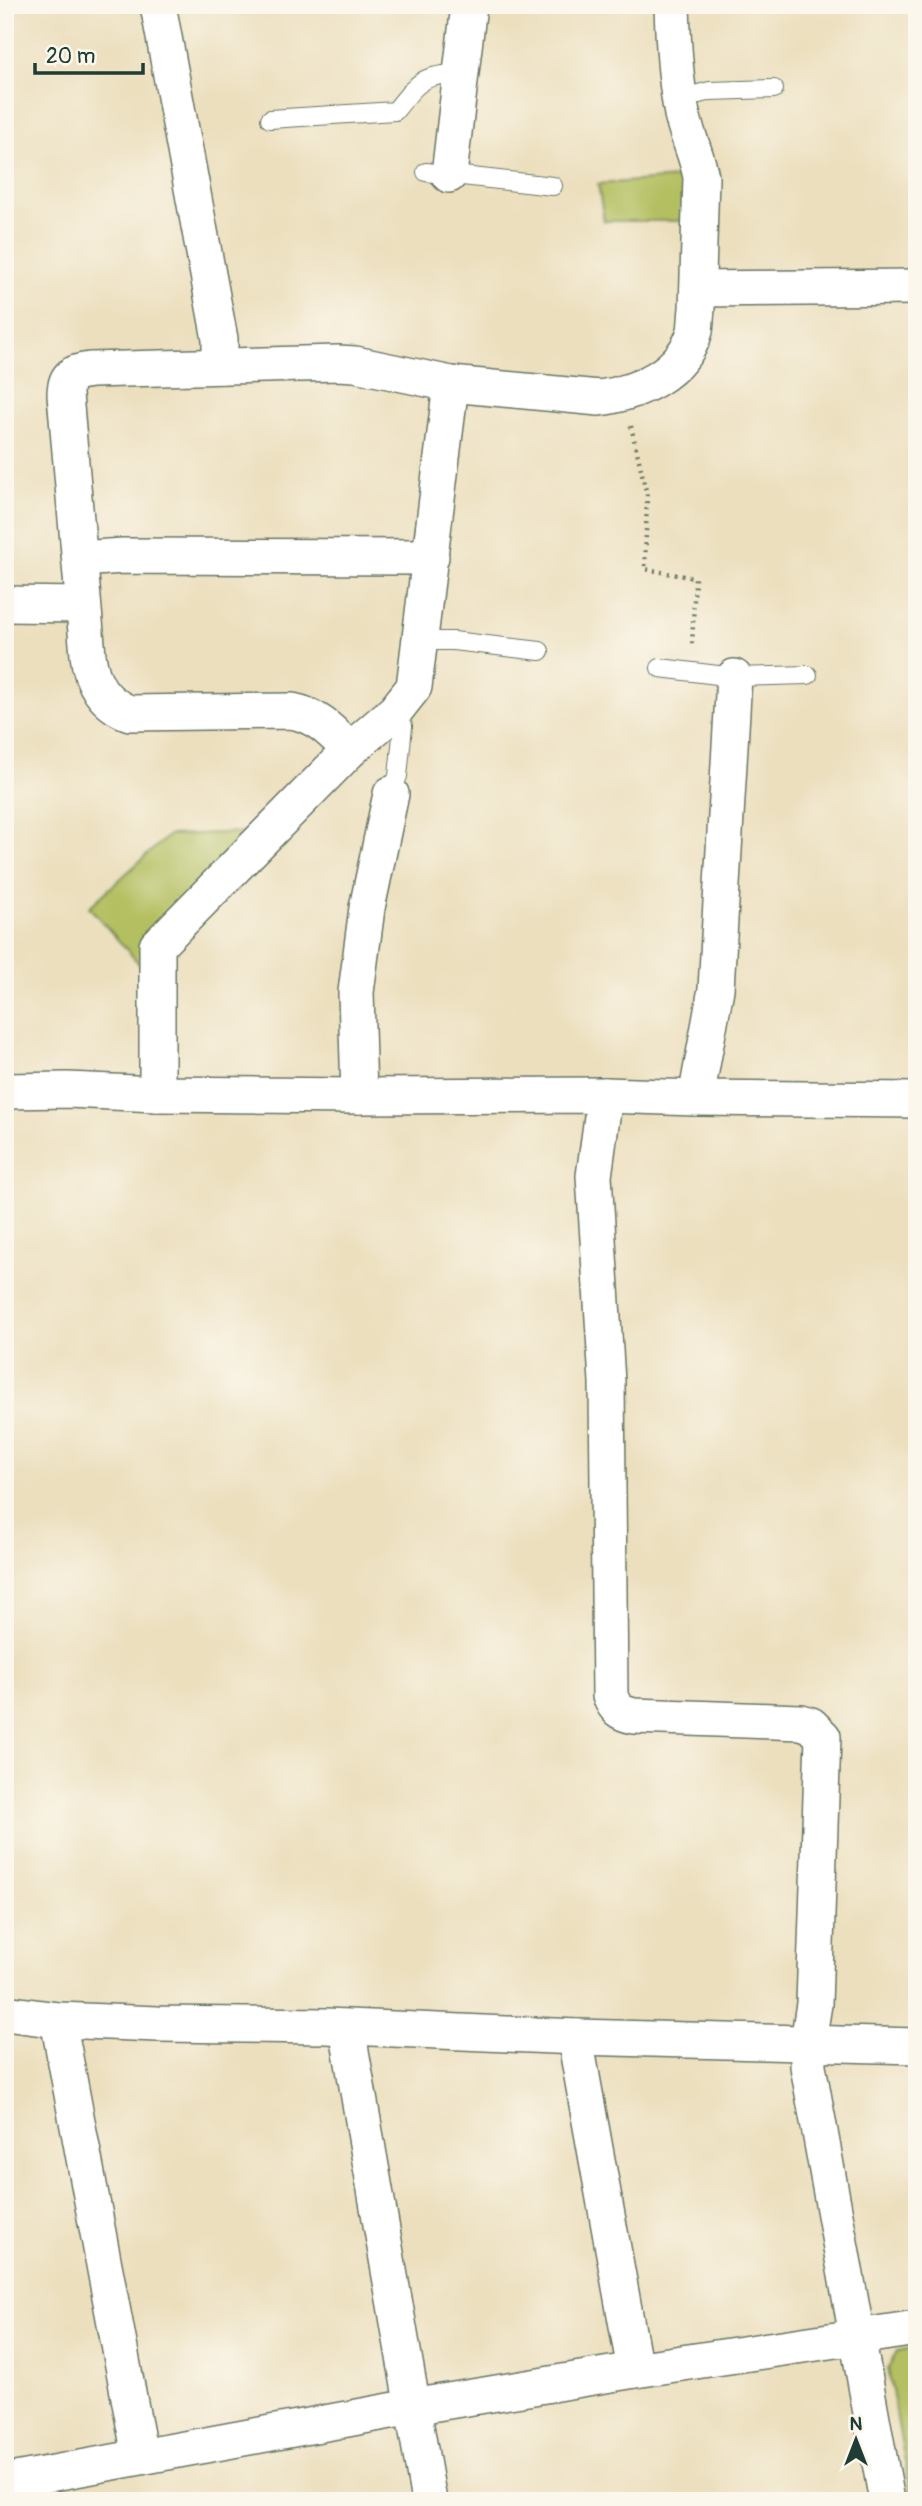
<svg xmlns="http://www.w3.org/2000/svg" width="922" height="2506" font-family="Pangolin,sans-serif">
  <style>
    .green { fill: #b3bf61; stroke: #697e4a; stroke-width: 2 }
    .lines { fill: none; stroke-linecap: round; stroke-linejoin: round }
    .lane-casing { stroke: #677664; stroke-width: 20 }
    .street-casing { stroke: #677664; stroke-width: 38 }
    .path { stroke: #677664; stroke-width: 4.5; stroke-dasharray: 2 5; stroke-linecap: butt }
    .lane { stroke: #fff; stroke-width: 18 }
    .street { stroke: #fff; stroke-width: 35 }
  </style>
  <rect width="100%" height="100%" fill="#fbf7ec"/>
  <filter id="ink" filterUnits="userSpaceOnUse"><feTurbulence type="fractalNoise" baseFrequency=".0143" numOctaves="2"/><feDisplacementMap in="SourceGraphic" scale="14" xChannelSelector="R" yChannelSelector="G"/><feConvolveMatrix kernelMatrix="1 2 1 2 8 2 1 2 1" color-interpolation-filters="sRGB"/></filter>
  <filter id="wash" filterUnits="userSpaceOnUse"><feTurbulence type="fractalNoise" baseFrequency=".00686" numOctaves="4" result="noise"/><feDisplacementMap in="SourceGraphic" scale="28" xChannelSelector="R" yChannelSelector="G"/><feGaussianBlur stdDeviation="1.57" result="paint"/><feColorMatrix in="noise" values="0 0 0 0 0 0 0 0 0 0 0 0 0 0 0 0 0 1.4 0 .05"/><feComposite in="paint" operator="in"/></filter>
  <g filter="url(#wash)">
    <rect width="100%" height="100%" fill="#ecdfbe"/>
    <!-- green -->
    <g class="green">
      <polygon points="689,177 691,221 604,221 598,184"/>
      <polygon points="247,832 148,974 89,907 169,835"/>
      <polygon points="917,2347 917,2501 912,2501 888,2369 897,2351"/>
    </g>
  </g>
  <g filter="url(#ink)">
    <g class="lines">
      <defs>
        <g id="lane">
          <polyline points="680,99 710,91 774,89"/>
          <path d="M270 119 395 111C419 81 422 74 462 74"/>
          <polyline points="426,172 553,186"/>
          <polyline points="419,641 453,641 540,651"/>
          <polyline points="660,668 734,677 808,675"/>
          <polyline points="391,794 398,776 403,726 395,711"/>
        </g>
        <g id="street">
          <polyline points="158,5 220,339 220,366"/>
          <polyline points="449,175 469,5"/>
          <polyline points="698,289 917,287"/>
          <polyline points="80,559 123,556 431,557"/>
          <polyline points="5,604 83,605"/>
          <path d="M350 750C332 732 318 716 292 711L130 713C104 704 91 682 88 655L65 395C65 375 73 372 91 370L338 363 355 364 451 384 599 398C638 393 683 373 695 331 696 325 696 316 697 309L701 177C697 155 687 136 682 114 675 78 673 42 672 5"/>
          <polyline points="5,1091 67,1090 157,1094 359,1096 605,1095 696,1098 917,1100"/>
          <polyline points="157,1094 157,946 350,750 395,711 414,687 451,384"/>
          <path d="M605 1095 594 1176 607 1382 610 1696C615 1709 620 1713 634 1716L801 1722 811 1725 823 1737 814 2004 808 2042V2066L887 2501"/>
          <polyline points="359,1096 356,992 367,908 391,794"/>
          <polyline points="696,1098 716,989 734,677"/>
          <polyline points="5,2013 58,2020 158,2024 326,2026 577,2037 917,2046"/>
          <polyline points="58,2020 140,2456"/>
          <polyline points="347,2028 429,2501"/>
          <polyline points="577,2037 577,2049 635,2370"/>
          <polyline points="5,2482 412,2407 635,2370 917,2328"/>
        </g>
      </defs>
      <!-- lane casing -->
      <use href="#lane" class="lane-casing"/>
      <!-- street casing -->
      <use href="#street" class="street-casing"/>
      <!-- path -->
      <polyline class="path" points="631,426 647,495 645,569 695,578 692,647"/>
      <!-- lane -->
      <use href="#lane" class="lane"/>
      <!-- street -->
      <use href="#street" class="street"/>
    </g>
  </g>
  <!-- margin -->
  <rect width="922" height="2506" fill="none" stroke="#fbf7ec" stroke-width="28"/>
  <!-- north arrow -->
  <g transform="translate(856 2440)" stroke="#fbf7ec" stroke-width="5" paint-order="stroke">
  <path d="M0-5L12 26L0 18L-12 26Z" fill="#1f3d34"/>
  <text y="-10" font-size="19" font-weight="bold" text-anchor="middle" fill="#1f3d34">N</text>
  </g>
  <!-- scale -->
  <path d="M35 63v10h108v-10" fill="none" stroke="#1f3d34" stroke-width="3.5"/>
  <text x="46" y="63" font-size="21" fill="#1f3d34" stroke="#fbf7ec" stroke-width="5" paint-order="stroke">20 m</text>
</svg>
